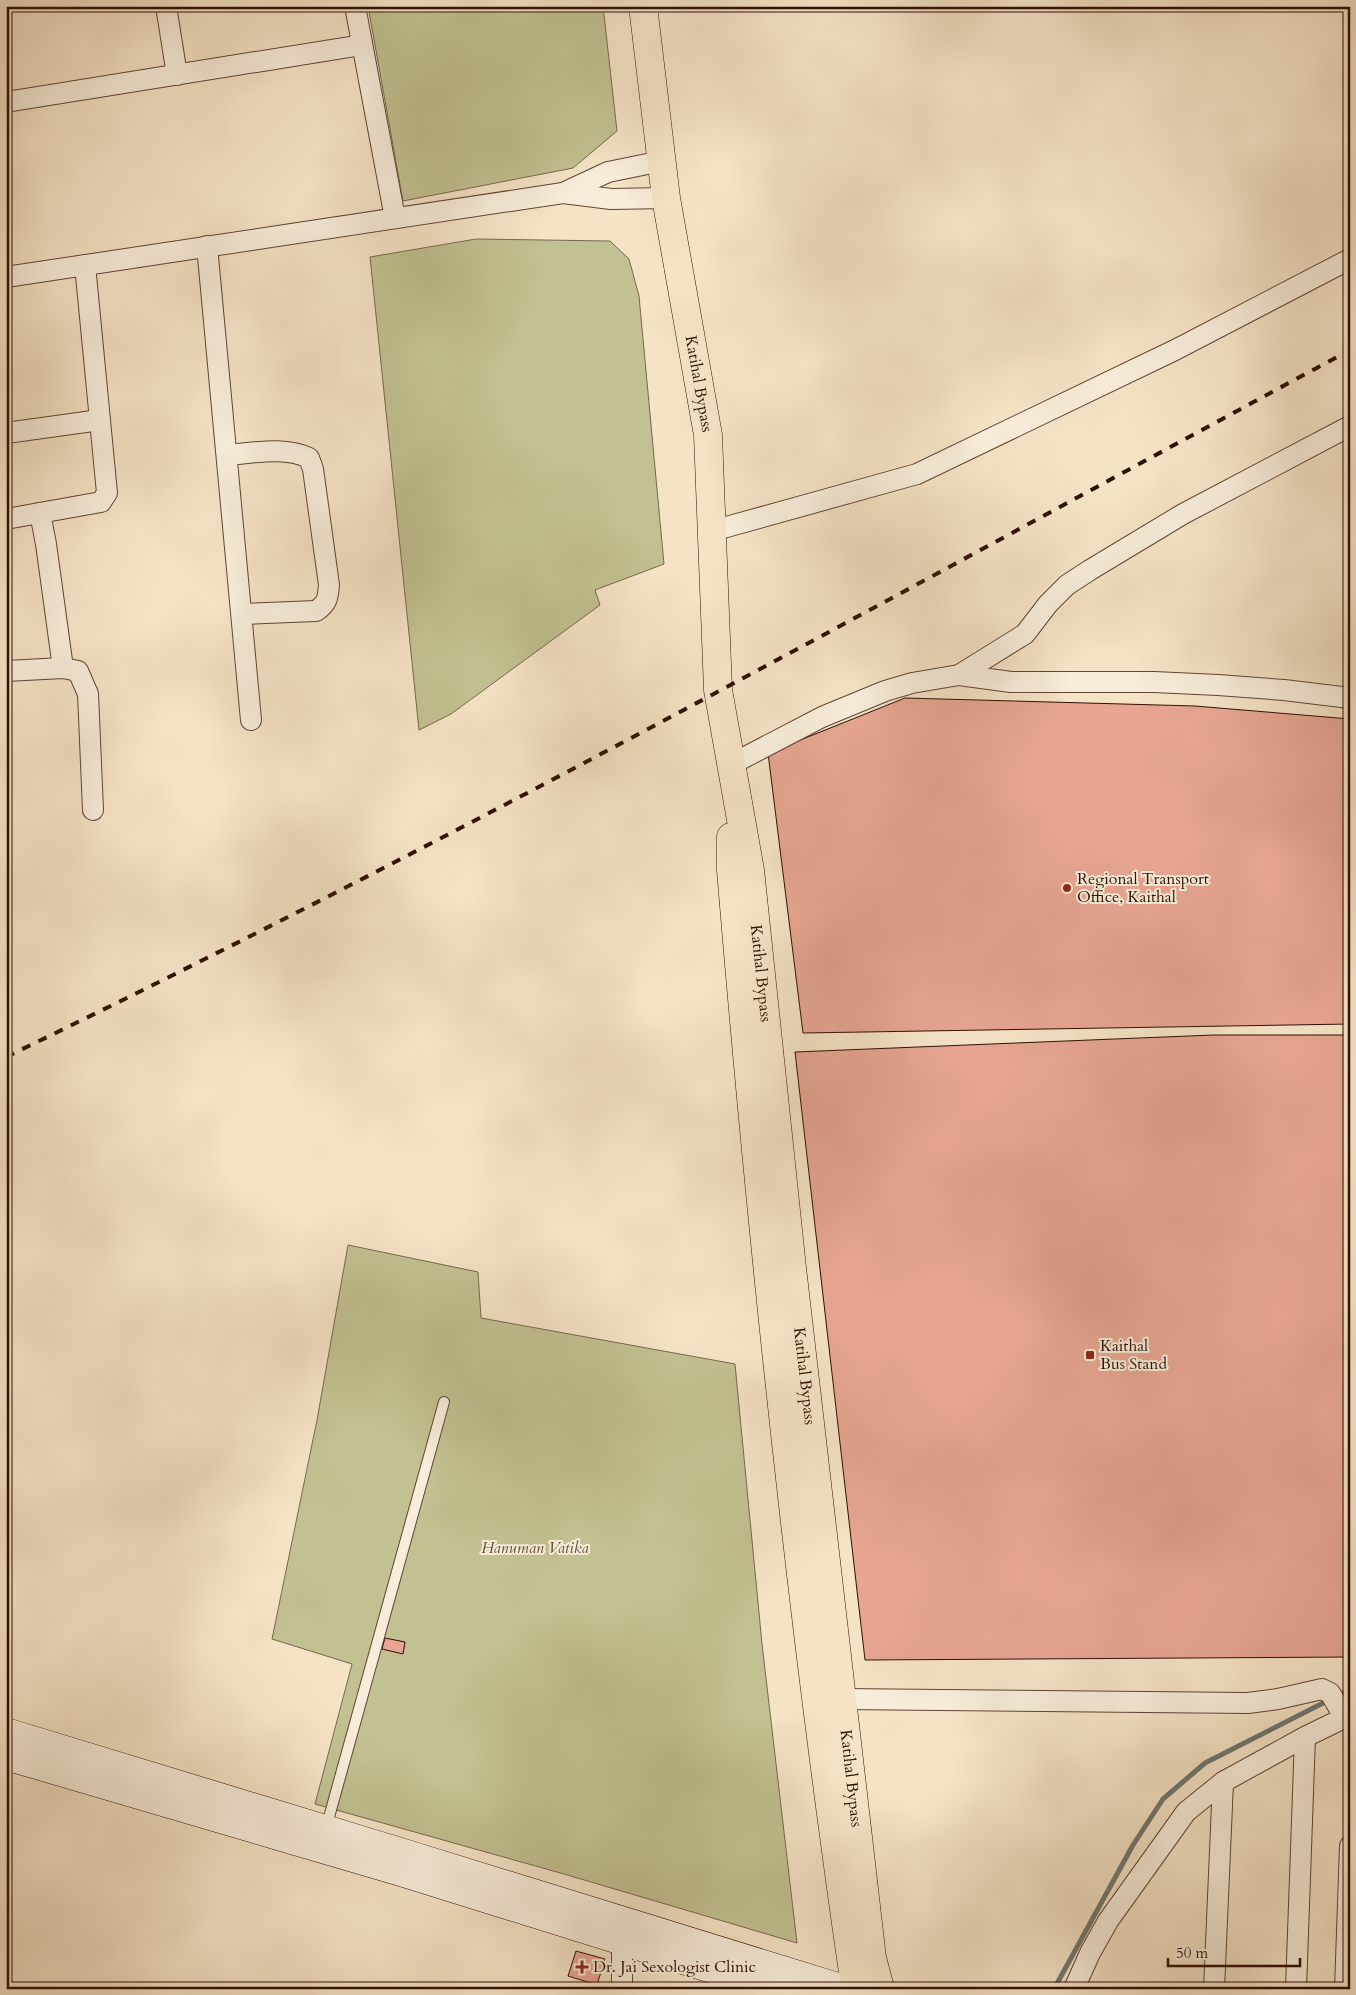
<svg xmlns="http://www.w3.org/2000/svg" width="1356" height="1995" font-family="Cardo,serif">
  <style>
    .green { fill: #c2c191; stroke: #78684a }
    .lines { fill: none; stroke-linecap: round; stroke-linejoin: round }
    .stream { stroke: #707870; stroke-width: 5 }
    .building { fill: #e7a592; stroke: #2f0f03 }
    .lane-casing { stroke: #604434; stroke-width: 12 }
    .street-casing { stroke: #604434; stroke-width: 22 }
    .secondary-casing { stroke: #2f0f03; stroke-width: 29 }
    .primary-casing { stroke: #2f0f03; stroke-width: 29 }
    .lane { stroke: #f8edda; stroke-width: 10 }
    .street { stroke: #f8edda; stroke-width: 20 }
    .secondary { stroke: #f8edda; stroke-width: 28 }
    .primary { stroke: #f5e3c6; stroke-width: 28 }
    .rail { stroke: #2f0f03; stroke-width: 4; stroke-dasharray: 9 9; stroke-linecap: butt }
    .poi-dot { fill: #8f2418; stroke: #f8edda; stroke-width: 2 }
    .labels { text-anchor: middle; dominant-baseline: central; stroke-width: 4; stroke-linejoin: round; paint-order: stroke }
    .street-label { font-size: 16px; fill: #2f0f03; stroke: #f8edda }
    .poi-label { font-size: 16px; fill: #2f0f03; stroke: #f8edda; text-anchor: start }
    .park-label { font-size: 16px; font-style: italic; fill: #624d35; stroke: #f8edda }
  </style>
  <rect width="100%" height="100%" fill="#f5e3c6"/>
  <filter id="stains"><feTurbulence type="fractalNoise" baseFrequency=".004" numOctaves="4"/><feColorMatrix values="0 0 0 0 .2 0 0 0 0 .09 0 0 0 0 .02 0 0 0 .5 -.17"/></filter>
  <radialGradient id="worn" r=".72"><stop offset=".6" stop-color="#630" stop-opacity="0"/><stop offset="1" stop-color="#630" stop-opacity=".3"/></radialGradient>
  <!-- green -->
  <g class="green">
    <polygon points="368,6 603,6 617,131 573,168 403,201"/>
    <polygon points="476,239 610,241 629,259 639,296 664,564 595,590 600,605 451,714 419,730 370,257"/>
    <polygon points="348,1245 478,1272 481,1318 735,1364 762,1644 797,1943 564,1874 315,1804 352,1664 272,1639 317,1420"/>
  </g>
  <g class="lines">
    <!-- stream -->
    <g class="stream">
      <polyline points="1337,1696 1350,1690"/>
      <polyline points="1054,1989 1133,1845 1163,1799 1205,1763 1329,1700"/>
    </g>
  </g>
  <!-- building -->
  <g class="building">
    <polygon points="905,698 1195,706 1350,719 1350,1024 803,1033 768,753"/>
    <polygon points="1213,1035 1350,1035 1350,1657 865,1660 795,1052"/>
    <polygon points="385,1638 405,1642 403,1654 382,1649"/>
    <polygon points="576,1951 605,1959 597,1985 568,1976"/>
  </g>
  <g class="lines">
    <defs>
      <polyline id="lane" points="326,1828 444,1402"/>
      <g id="street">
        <polyline points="166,6 177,75"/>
        <polyline points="355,6 395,218"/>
        <polyline points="6,102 362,45"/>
        <polyline points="563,193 608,172 662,161"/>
        <polyline points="207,246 251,720"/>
        <polyline points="6,277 563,193 611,199 666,198"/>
        <polyline points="6,433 100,420"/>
        <path d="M227 455C253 453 285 446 309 458L313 469 329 585C328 598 327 604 316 611L242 614"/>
        <polyline points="40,513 46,544 63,668"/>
        <polyline points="6,519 101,502 107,493 85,265"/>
        <polyline points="712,531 917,474 1175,350 1350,259"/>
        <polyline points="6,671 63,668 78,671 88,694 93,810"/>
        <polyline points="959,675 1025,634 1048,604 1067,585 1090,570 1183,514 1350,426"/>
        <polyline points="730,765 822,717 885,691 912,683 959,675 1011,682 1154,682 1218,685 1284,690 1350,698"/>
        <polyline points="842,1699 1248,1703 1278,1699 1322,1689 1330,1693 1345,1718"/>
        <polyline points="622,1941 622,1989"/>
        <polyline points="1074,1989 1090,1953 1108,1921 1186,1812 1223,1782 1305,1737 1350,1715"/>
        <polyline points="1214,1989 1223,1782"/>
        <polyline points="1296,1989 1305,1737"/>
        <polyline points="1345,1989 1350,1846"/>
      </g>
      <g id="secondary">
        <polyline points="6,1732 407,1854 844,1989"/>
        <polyline points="6,1756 401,1872 776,1989"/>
      </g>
      <g id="primary">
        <path id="s1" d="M643 6 666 198 708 435 718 690 750 870 792 1268 872 1958 880 1988"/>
        <path d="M731 837V870C762 1243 801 1616 855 1986"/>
      </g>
    </defs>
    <!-- lane casing -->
    <use href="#lane" class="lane-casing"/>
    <!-- street casing -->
    <use href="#street" class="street-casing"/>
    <!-- secondary casing -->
    <use href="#secondary" class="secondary-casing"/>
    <!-- primary casing -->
    <use href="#primary" class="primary-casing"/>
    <!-- lane -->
    <use href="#lane" class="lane"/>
    <!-- street -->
    <use href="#street" class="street"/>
    <!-- secondary -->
    <use href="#secondary" class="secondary"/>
    <!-- primary -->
    <use href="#primary" class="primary"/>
    <!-- rail -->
    <path class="rail" d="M6 1057C462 837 904 590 1350 350"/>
  </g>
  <!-- markers -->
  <g class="poi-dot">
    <circle cx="1067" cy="888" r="5"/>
    <rect x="1085" y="1350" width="10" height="10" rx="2.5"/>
    <path d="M579.5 1959.5h5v5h5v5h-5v5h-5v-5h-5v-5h5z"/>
  </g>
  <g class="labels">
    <!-- street labels -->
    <g class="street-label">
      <text stroke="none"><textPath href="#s1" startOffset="382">Katihal Bypass</textPath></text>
      <text stroke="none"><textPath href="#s1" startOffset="976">Katihal Bypass</textPath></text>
      <text stroke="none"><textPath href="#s1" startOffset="1381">Katihal Bypass</textPath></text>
      <text stroke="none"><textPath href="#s1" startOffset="1786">Katihal Bypass</textPath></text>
    </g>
    <!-- poi labels -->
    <g class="poi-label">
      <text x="1077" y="879">Regional Transport<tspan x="1077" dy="18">Office, Kaithal</tspan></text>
      <text x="1100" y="1346">Kaithal<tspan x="1100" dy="18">Bus Stand</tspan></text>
      <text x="593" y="1967">Dr. Jai Sexologist Clinic</text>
    </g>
    <!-- park labels -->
    <g class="park-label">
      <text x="535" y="1548">Hanuman Vatika</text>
    </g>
  </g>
  <!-- margin -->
  <rect width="1356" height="1995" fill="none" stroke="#f5e3c6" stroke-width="25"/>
  <rect x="8" y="8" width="1341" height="1980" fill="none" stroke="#2f0f03" stroke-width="2.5"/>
  <rect x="12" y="12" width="1331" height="1970" fill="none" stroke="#2f0f03"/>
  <!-- scale -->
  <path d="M1168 1958v8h132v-8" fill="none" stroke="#2f0f03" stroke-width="2.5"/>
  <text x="1176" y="1958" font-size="15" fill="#2f0f03" stroke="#f8edda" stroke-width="4" paint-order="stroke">50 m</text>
  <rect width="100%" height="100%" filter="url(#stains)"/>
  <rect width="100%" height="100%" fill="url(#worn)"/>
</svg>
